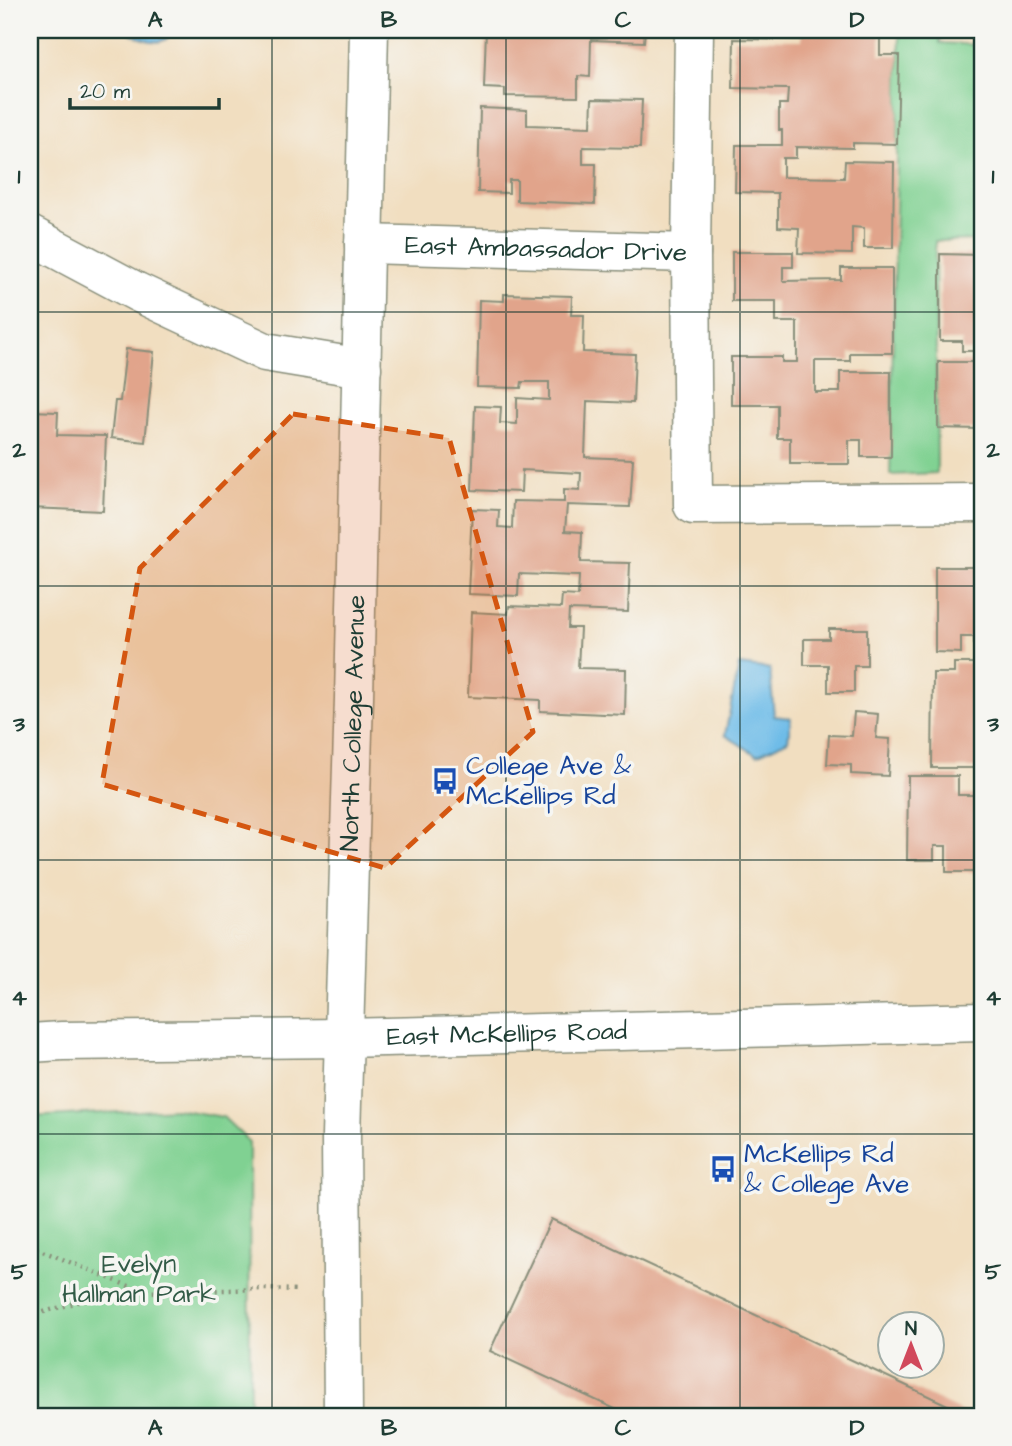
<svg xmlns="http://www.w3.org/2000/svg" width="1012" height="1446" font-family="'Architects Daughter',sans-serif">
  <style>
    .green { fill: #80d192; stroke: #508763; stroke-width: 2 }
    .water { fill: #6ebce8; stroke: #467c8e; stroke-width: 2 }
    .building { fill: #e1a48b }
    .lines { fill: none; stroke-linecap: round; stroke-linejoin: round }
    .street-casing { stroke: #888e7a; stroke-width: 41 }
    .secondary-casing { stroke: #888e7a; stroke-width: 41 }
    .path { stroke: #888e7a; stroke-width: 4.5; stroke-dasharray: 2 5; stroke-linecap: butt }
    .street { stroke: #fff; stroke-width: 38 }
    .secondary { stroke: #fff; stroke-width: 38 }
    .marked { fill: #d45610; fill-opacity: 0.2; stroke: #d45610; stroke-width: 5; stroke-dasharray: 14 9; stroke-linejoin: round }
    .grid { fill: none; stroke: #1f3d34; stroke-width: 2; stroke-opacity: 0.55 }
    .labels { text-anchor: middle; dominant-baseline: central; stroke-width: 7; stroke-linejoin: round; paint-order: stroke }
    .street-label { font-size: 26px; fill: #1f3d34; stroke: #f6f6f2 }
    .transit-label { font-size: 26px; fill: #164399; stroke: #f6f6f2; text-anchor: start }
    .park-label { font-size: 26px; fill: #325b47; stroke: #f6f6f2 }
    .neatline { fill: none; stroke: #1f3d34; stroke-width: 2.5 }
    .grid-label { font-size: 23px; text-anchor: middle; font-weight: bold; fill: #1f3d34 }
  </style>
  <rect width="100%" height="100%" fill="#f6f6f2"/>
  <filter id="ink" filterUnits="userSpaceOnUse"><feTurbulence type="fractalNoise" baseFrequency=".0143" numOctaves="2"/><feDisplacementMap in="SourceGraphic" scale="14" xChannelSelector="R" yChannelSelector="G"/><feConvolveMatrix kernelMatrix="1 2 1 2 8 2 1 2 1" color-interpolation-filters="sRGB"/></filter>
  <filter id="wash" filterUnits="userSpaceOnUse"><feTurbulence type="fractalNoise" baseFrequency=".00686" numOctaves="4" result="noise"/><feDisplacementMap in="SourceGraphic" scale="28" xChannelSelector="R" yChannelSelector="G"/><feGaussianBlur stdDeviation="1.57" result="paint"/><feColorMatrix in="noise" values="0 0 0 0 0 0 0 0 0 0 0 0 0 0 0 0 0 1.4 0 .05"/><feComposite in="paint" operator="in"/></filter>
  <g filter="url(#wash)">
    <rect width="100%" height="100%" fill="#f1dec0"/>
    <!-- green -->
    <g class="green">
      <polygon points="900,30 940,30 940,43 982,45 982,240 935,241 937,473 890,475"/>
      <polygon points="176,1109 223,1117 249,1142 250,1416 30,1416 30,1117"/>
    </g>
    <!-- water -->
    <g class="water">
      <path d="M124 30H172V31C170 35 169 38 164 40 153 45 134 36 124 30Z"/>
      <polygon points="739,665 770,669 774,716 791,718 788,740 757,755 725,735"/>
    </g>
    <g id="blocks">
      <!-- building -->
      <g class="building">
        <polygon points="486,30 645,30 644,42 591,40 590,77 578,76 578,97 505,96 505,89 484,88"/>
        <polygon points="802,30 880,30 880,55 899,55 897,144 853,143 853,148 796,147 796,158 783,158 783,177 844,178 845,161 894,162 893,248 864,248 864,228 852,227 852,254 798,253 799,228 778,227 778,193 735,192 736,145 782,145 782,130 779,130 779,104 787,104 788,89 733,88 734,39 802,40"/>
        <polygon points="964,30 982,30 982,38 963,37"/>
        <polygon points="592,99 642,100 640,148 583,147 583,164 596,164 595,204 517,201 517,180 509,180 509,193 478,192 480,108 527,110 527,125 591,127"/>
        <polygon points="732,252 793,252 793,267 783,267 783,281 841,280 841,268 892,268 892,353 850,353 850,361 815,361 815,392 840,392 840,372 891,372 891,457 861,457 861,440 849,440 849,464 790,464 790,438 777,438 777,405 731,405 731,357 782,357 782,362 797,362 797,322 776,322 776,301 732,301"/>
        <polygon points="940,254 982,255 982,351 962,351 962,341 940,341"/>
        <polygon points="504,294 572,296 571,315 584,315 583,352 635,354 633,403 587,401 585,457 633,459 630,507 567,505 565,531 582,532 581,562 630,563 628,612 569,610 568,628 580,628 578,668 626,669 625,715 540,711 540,700 468,697 471,612 508,614 509,606 561,608 562,595 578,596 579,576 519,574 518,596 468,594 472,509 499,510 498,527 512,528 513,501 564,502 564,489 580,490 581,473 522,470 521,492 472,490 475,406 501,407 500,423 517,424 517,398 549,400 549,382 522,382 521,388 477,387 479,300 504,301"/>
        <polygon points="126,349 154,352 145,442 111,438 115,401 120,401"/>
        <polygon points="938,362 982,362 982,454 979,454 979,429 938,428"/>
        <polygon points="30,411 58,412 57,435 106,436 103,511 30,508"/>
        <polygon points="935,567 982,567 982,768 932,768 933,673 954,673 954,663 974,663 974,637 961,637 961,653 935,652"/>
        <polygon points="829,629 867,629 867,666 854,666 854,692 828,692 828,665 804,665 804,639 829,639"/>
        <polygon points="854,712 878,714 876,738 890,739 888,776 851,774 851,765 827,764 829,735 852,736"/>
        <polygon points="908,776 958,776 958,795 982,795 982,872 946,872 946,846 934,846 934,860 907,860"/>
        <polygon points="551,1219 728,1302 971,1416 630,1416 490,1351"/>
      </g>
    </g>
  </g>
  <g filter="url(#ink)">
    <use href="#blocks" fill-opacity="0" stroke="#888e7a" stroke-width="2"/>
    <g class="lines">
      <defs>
        <g id="street">
          <polyline points="694,30 691,253 693,505 982,503"/>
          <polyline points="30,235 137,292 265,352 362,368"/>
          <path id="s1" d="M364 244 691 253"/>
          <polyline points="30,1043 62,1041 344,1038"/>
        </g>
        <g id="secondary">
          <path id="s2" d="M344 1038 982 1022"/>
          <path id="s3" d="M343 1416 341 1136 354 698 369 30"/>
        </g>
      </defs>
      <!-- street casing -->
      <use href="#street" class="street-casing"/>
      <!-- secondary casing -->
      <use href="#secondary" class="secondary-casing"/>
      <!-- path -->
      <g class="path">
        <polyline points="30,1246 146,1293"/>
        <polyline points="30,1316 109,1293 264,1289 299,1290"/>
      </g>
      <!-- street -->
      <use href="#street" class="street"/>
      <!-- secondary -->
      <use href="#secondary" class="secondary"/>
    </g>
  </g>
  <!-- marked area -->
  <path class="marked" d="M293 414 449 438 533 732 385 868 102 784 140 568Z"/>
  <!-- grid -->
  <path class="grid" d="M272 30V1416M506 30V1416M740 30V1416M30 312H982M30 586H982M30 860H982M30 1134H982"/>
  <!-- icons -->
  <defs>
    <symbol id="bus-bare" viewBox="-9 -9 18 18"><path d="M-5-6H5V4H4V6H2V4H-2V6H-4V4H-5ZM-3.5-4V0h7V-4ZM-3.5 1.2v1.5H-2V1.2ZM2 1.2v1.5H3.5V1.2Z" fill="#1a4fb4" stroke="#f6f6f2" stroke-width="2.5" paint-order="stroke"/></symbol>
  </defs>
  <g fill-rule="evenodd">
    <use href="#bus-bare" x="426" y="762" width="38" height="38"/>
    <use href="#bus-bare" x="704" y="1150" width="38" height="38"/>
  </g>
  <g class="labels">
    <!-- street labels -->
    <g class="street-label">
      <text stroke="none"><textPath href="#s1" startOffset="182">East Ambassador Drive</textPath></text>
      <text stroke="none"><textPath href="#s3" startOffset="693">North College Avenue</textPath></text>
      <text stroke="none"><textPath href="#s2" startOffset="163">East McKellips Road</textPath></text>
    </g>
    <!-- transit labels -->
    <g class="transit-label">
      <text x="466" y="766">College Ave &amp;<tspan x="466" dy="30">McKellips Rd</tspan></text>
      <text x="744" y="1154">McKellips Rd<tspan x="744" dy="30">&amp; College Ave</tspan></text>
    </g>
    <!-- park labels -->
    <g class="park-label">
      <text x="139" y="1264">Evelyn<tspan x="139" dy="30">Hallman Park</tspan></text>
    </g>
  </g>
  <!-- margin -->
  <rect width="1012" height="1446" fill="none" stroke="#f6f6f2" stroke-width="77"/>
  <!-- north arrow -->
  <g transform="translate(911 1345)"><circle r="33" fill="#f6f6f2" stroke="#a0aca6" stroke-width="2"/>
  <path d="M0-5L12 26L0 18L-12 26Z" fill="#d1495b"/>
  <text y="-10" font-size="19" font-weight="bold" text-anchor="middle" fill="#1f3d34">N</text>
  </g>
  <!-- scale -->
  <path d="M70 98v10h149v-10" fill="none" stroke="#1f3d34" stroke-width="3.5"/>
  <text x="80" y="98" font-size="21" fill="#1f3d34" stroke="#f6f6f2" stroke-width="5" paint-order="stroke">20 m</text>
  <rect x="38" y="38" width="936" height="1370" class="neatline"/>
  <g class="grid-label">
    <text x="155" y="27">A</text>
    <text x="389" y="27">B</text>
    <text x="623" y="27">C</text>
    <text x="857" y="27">D</text>
    <text x="19" y="183">1</text>
    <text x="993" y="183">1</text>
    <text x="19" y="457">2</text>
    <text x="993" y="457">2</text>
    <text x="19" y="731">3</text>
    <text x="993" y="731">3</text>
    <text x="19" y="1005">4</text>
    <text x="993" y="1005">4</text>
    <text x="19" y="1279">5</text>
    <text x="993" y="1279">5</text>
    <text x="155" y="1435">A</text>
    <text x="389" y="1435">B</text>
    <text x="623" y="1435">C</text>
    <text x="857" y="1435">D</text>
  </g>
</svg>
